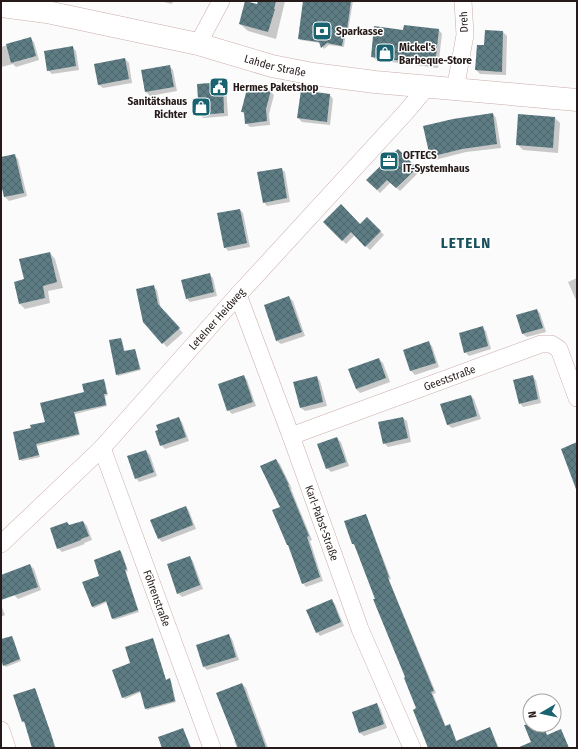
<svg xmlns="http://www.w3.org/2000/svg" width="578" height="749" font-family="'Fira Sans Condensed',sans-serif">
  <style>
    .shadow { fill: #0003 }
    .building { fill: url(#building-cross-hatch) }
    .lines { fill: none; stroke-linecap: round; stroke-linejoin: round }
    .street-casing { stroke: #cbacaa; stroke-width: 18 }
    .secondary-casing { stroke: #cbacaa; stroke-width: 23 }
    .street { stroke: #fff; stroke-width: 17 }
    .secondary { stroke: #fff; stroke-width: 22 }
    .labels { text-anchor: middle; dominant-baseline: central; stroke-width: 3; stroke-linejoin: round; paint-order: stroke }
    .street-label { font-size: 11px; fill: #261b1a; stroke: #fff }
    .poi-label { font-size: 11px; font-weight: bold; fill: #261b1a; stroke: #fff; text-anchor: start }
    .district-label { font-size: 15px; font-weight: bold; letter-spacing: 1px; fill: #18515c; stroke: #fff }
  </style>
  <defs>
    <pattern id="building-cross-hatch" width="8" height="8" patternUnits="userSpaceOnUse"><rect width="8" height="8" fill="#5d7c83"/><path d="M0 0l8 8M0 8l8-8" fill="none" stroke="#4d656a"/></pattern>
  </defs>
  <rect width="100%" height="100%" fill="#fbfbfb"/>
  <!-- shadow -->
  <g class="shadow">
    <polygon points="160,1 173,1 172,4"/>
    <polygon points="259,1 285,1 276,39 248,31 240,24 258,5"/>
    <polygon points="305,1 353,1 348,31 346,31 344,47 329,45 324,49 320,43 300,40 299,38"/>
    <polygon points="439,30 442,34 438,68 376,60 372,56 404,31"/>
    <polygon points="503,32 507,36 506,75 480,74 476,70 485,46"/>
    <polygon points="30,38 34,42 39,60 16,67 13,64 1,67 1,47"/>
    <polygon points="72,47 76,51 79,70 52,74 48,70"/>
    <polygon points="125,59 129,63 132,83 103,88 99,85"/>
    <polygon points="169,66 173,70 177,91 150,96 146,92 142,71"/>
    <polygon points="222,83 226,87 228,116 203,118 200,114"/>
    <polygon points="270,91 274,95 269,114 270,125 250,127 246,123 245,115 242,112"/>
    <polygon points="330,95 333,99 330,125 302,122 298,118"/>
    <polygon points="493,114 496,118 501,148 466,152 435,160 431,156"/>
    <polygon points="554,117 560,123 558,153 523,150 517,144"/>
    <polygon points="398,150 419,172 400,191 391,182 380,193 367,180"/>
    <polygon points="14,155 18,159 27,196 9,201 5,197 1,180 1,158"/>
    <polygon points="281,169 285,172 290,202 267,206 264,202"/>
    <polygon points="240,210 243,213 250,247 228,251 225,247"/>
    <polygon points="367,218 384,235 370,250 355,235 346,244 324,222 360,225"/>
    <polygon points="50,253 55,259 63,288 48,291 50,303 25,309 20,304 25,280"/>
    <polygon points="209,274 213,278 217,296 190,302 187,299"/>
    <polygon points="577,278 577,302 568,282"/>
    <polygon points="153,286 157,290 161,309 183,333 167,347 143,322"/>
    <polygon points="289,297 293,301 305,336 281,344 277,341 265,305"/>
    <polygon points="537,310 540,313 546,332 527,337 523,334"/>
    <polygon points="483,328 486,331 491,349 469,356 465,352"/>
    <polygon points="121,339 122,340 125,352 135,350 136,352 141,370 118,376 117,374"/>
    <polygon points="428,342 432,346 439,367 415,375 411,371 405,350"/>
    <polygon points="379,359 383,363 390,382 360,393 356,389"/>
    <polygon points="244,376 247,380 256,406 232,414 228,410"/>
    <polygon points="532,376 536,380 541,403 523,407 520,403"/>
    <polygon points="317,377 320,381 327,406 305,411 301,408"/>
    <polygon points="103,380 105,382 108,395 105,396 107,406 75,414 80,435 37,446 40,457 22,461 20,459 46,423"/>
    <polygon points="471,396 474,399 481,419 452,428 448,425 441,405"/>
    <polygon points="178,418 182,422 189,441 165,449 161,445"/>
    <polygon points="403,418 407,421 411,442 388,447 384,443"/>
    <polygon points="337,438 341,442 349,466 331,472 327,468"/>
    <polygon points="146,451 150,455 157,476 139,482 136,478"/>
    <polygon points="276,460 280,464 292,489 291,489 312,540 310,541 323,581 306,587 303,583 281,508"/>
    <polygon points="186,507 189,511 196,529 162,542 159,539"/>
    <polygon points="365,515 367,517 391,579 389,580 436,693 433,694 446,727 449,725 451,727 457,742 489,728 491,730 499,748 438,748 418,709 376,599 355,546 353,544"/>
    <polygon points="83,522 87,526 92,540 84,543 85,544 62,552 58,548 67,523 70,526"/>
    <polygon points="120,551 122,553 128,571 126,572 139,612 114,620 113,618 107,602 94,608 92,606 101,576"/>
    <polygon points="189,557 193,561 203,589 182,597 178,593"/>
    <polygon points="30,565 34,569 41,590 18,599 14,595"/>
    <polygon points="331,600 335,604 344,626 320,636 317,632"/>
    <polygon points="1,605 5,615 1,617"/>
    <polygon points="229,636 232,639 239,660 207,670 204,667"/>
    <polygon points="11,637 13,638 21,661 6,667 4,665 3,661 1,661 1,641"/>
    <polygon points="153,639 154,641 166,680 170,680 171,681 176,702 147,710 146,708 141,692 125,699 123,697 131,663"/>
    <polygon points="242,684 246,688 268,748 237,748 234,741 236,741"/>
    <polygon points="35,689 36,691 56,748 33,748 25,723 23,722 14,696"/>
    <polygon points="376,704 380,708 387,728 364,736 360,733 353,713"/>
    <polygon points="530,722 530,725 543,725 547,736 561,730 562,732 569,748 534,748 525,724"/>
  </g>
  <!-- building -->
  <g class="building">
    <polygon points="245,1 257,4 258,1 276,1 274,9 275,9 268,32 239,24"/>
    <polygon points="303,1 351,1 347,30 345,30 342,46 327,43 321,48 319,42 298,39"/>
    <polygon points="404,25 439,29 435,65 371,57 374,26 403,30"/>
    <polygon points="485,30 503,31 502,72 475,70 477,45 484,45"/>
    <polygon points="31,37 36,56 11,63 6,44"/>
    <polygon points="73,46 76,66 47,71 44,51"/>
    <polygon points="125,58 129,79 98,85 94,64"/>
    <polygon points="170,65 174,87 145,92 141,70"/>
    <polygon points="223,82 224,113 199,115 197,84"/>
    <polygon points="248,85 271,90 266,109 267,121 245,124 244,112 241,112"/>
    <polygon points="301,90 330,94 327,122 297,118"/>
    <polygon points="493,113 497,144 462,149 430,157 423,126 453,119"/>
    <polygon points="518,114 555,117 553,148 516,145"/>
    <polygon points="398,149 417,168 396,188 387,180 377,190 366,180"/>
    <polygon points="15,154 24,193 4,197 1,184 1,157"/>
    <polygon points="282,168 287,198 263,203 257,172"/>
    <polygon points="341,204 360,224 367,217 381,231 365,247 351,232 342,241 323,222"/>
    <polygon points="240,209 247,243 224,248 217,213"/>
    <polygon points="50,252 57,282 43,286 45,298 19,304 14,282 24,279 19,259"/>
    <polygon points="210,273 214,292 186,299 181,280"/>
    <polygon points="154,285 158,304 180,328 162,344 143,322 136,289"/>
    <polygon points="289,296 302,332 276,341 264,305"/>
    <polygon points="537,309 543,328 522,334 516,315"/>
    <polygon points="483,326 488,346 464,353 459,333"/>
    <polygon points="121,338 124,351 135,349 140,369 116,375 109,340"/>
    <polygon points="429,341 436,363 410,371 403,350"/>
    <polygon points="379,358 386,378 356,389 348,369"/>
    <polygon points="244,375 253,402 227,411 218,384"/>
    <polygon points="533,375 538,399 519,404 513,380"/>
    <polygon points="317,376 323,402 300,408 293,382"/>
    <polygon points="104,379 107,394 104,394 106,405 74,412 79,434 36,444 39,455 19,460 13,432 31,428 30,425 45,422 40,403 84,392 82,384"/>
    <polygon points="471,395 477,416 447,425 440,404"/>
    <polygon points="179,417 186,437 160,446 155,431 158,430 156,425"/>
    <polygon points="403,417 408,438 383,444 378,422"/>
    <polygon points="337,437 346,462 326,469 317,444"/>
    <polygon points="577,442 577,488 576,489 561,449"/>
    <polygon points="146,450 154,472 135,479 127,456"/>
    <polygon points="276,459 289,485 288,485 309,536 307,537 320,577 302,584 288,545 287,545 272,510 280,507 260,466"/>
    <polygon points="186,506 193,525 158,539 150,520"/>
    <polygon points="366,514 389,577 388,578 434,691 431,692 445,726 450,724 456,741 490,727 498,748 428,748 413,710 416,708 404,678 405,677 373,599 375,599 354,544 352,544 344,521"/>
    <polygon points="83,521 89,536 81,539 81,540 57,549 50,528 67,522 69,525"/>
    <polygon points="120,550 127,569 125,570 138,610 112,619 106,601 92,607 82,582 99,576 94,560"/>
    <polygon points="190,556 200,585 177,594 167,564"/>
    <polygon points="30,564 38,587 1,600 1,575"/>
    <polygon points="332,599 341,622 316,633 306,610"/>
    <polygon points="229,634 236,657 203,667 196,645"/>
    <polygon points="12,636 20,659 3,666 1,658 1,639"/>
    <polygon points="153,638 166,680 170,678 175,701 145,709 140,691 122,698 112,670 130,663 125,647"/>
    <polygon points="242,683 260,731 266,748 238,748 216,693"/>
    <polygon points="35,688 51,734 55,748 32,748 24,721 22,722 13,695"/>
    <polygon points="377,703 384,724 359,733 352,712"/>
    <polygon points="524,725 543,725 547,735 561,729 569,748 517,748 531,742"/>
    <polygon points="183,728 191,748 162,748 158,737"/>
  </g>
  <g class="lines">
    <defs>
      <g id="street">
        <polyline points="198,44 221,1"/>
        <polyline points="455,90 465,35 463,1"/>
        <path id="s1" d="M238 295 291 436 360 629 412 748"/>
        <path id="s2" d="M291 436 541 344H551L559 349 577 398"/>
        <path id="s3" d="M102 448 212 748"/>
        <path id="s4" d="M1 544 102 448 238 295 406 112 427 87"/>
        <polyline points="1,730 7,748"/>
      </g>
      <g id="secondary">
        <path id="s5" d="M1 6 47 12 198 44 272 66 313 74 375 82 577 100"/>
      </g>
    </defs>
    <!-- street casing -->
    <use href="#street" class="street-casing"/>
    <!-- secondary casing -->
    <use href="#secondary" class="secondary-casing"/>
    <!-- street -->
    <use href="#street" class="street"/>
    <!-- secondary -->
    <use href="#secondary" class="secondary"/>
  </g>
  <!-- icons -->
  <defs>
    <symbol id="bank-square" viewBox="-11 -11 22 22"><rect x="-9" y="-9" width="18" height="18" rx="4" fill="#196270" stroke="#fff"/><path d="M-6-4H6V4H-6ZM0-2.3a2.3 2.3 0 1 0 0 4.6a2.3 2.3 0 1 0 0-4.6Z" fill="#fff"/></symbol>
    <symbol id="shop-square" viewBox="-11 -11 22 22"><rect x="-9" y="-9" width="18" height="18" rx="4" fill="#196270" stroke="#fff"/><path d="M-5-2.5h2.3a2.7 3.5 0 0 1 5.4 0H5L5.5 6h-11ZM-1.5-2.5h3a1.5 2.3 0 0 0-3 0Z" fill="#fff"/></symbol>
    <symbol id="civic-square" viewBox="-11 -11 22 22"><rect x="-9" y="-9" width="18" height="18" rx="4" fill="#196270" stroke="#fff"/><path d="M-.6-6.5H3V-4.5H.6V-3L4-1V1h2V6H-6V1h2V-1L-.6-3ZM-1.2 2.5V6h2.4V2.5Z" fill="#fff"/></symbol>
    <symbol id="office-square" viewBox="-11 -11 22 22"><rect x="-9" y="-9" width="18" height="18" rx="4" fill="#196270" stroke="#fff"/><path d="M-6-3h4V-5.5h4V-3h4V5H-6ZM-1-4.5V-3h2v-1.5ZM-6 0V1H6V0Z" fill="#fff"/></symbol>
  </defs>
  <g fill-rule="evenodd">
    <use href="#bank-square" x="311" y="20" width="22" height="22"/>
    <use href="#shop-square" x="374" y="42" width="22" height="22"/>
    <use href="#civic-square" x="208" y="76" width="22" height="22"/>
    <use href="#shop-square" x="190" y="96" width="22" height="22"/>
    <use href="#office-square" x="378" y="150" width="22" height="22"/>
  </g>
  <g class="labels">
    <!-- street labels -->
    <g class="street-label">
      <text transform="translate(464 22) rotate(-92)">Dreh</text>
      <text stroke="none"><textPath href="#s5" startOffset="281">Lahder Straße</textPath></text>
      <text stroke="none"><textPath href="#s4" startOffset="312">Letelner Heidweg</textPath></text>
      <text stroke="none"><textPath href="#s2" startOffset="169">Geeststraße</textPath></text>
      <text stroke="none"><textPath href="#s1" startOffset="243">Karl-Pabst-Straße</textPath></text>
      <text stroke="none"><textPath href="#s3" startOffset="160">Föhrenstraße</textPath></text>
    </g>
    <!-- poi labels -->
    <g class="poi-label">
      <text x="336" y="31">Sparkasse</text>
      <text x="399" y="47">Mickel's<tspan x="399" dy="13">Barbeque-Store</tspan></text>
      <text x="233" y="87">Hermes Paketshop</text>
      <text x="187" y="101" text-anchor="end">Sanitätshaus<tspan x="187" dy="13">Richter</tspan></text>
      <text x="403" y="155">OFTECS<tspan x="403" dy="13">IT-Systemhaus</tspan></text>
    </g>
    <!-- district labels -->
    <g class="district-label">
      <text x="466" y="243">LETELN</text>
    </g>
  </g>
  <!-- border -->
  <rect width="578" height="749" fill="none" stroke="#261b1a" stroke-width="4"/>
  <!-- north arrow -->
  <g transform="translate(542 713) rotate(261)"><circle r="19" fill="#ffffff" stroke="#a8a4a3"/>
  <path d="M0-3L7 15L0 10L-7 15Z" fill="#196270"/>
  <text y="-6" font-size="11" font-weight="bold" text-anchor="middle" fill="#261b1a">N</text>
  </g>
</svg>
